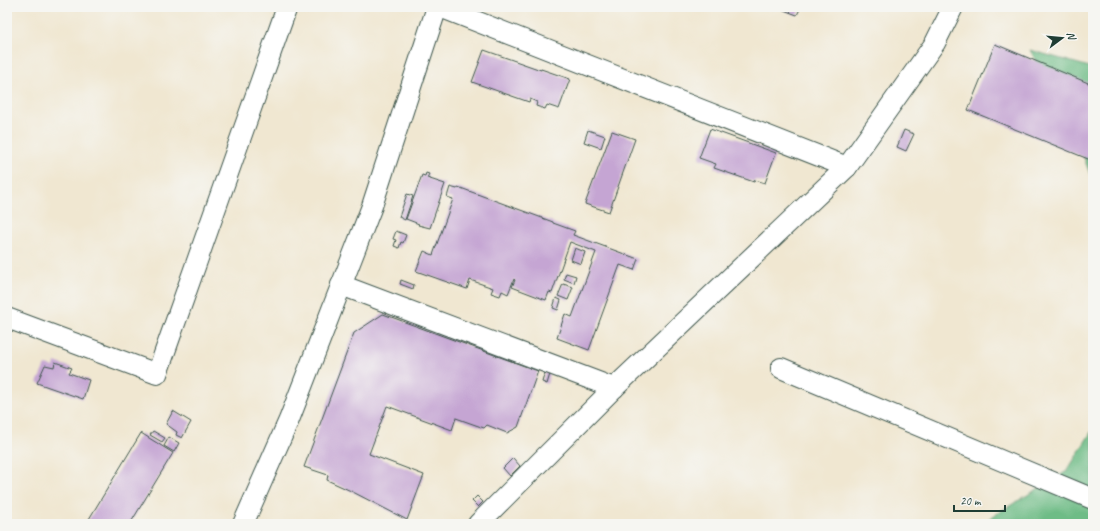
<svg xmlns="http://www.w3.org/2000/svg" width="1100" height="531" font-family="Caveat,sans-serif">
  <style>
    .forest { fill: #6ebc86; stroke: #467c5d }
    .building { fill: #c5a5d3 }
    .lines { fill: none; stroke-linecap: round; stroke-linejoin: round }
    .minor-casing { stroke: #3e564c; stroke-width: 22 }
    .minor { stroke: #fff; stroke-width: 20 }
  </style>
  <rect width="100%" height="100%" fill="#f6f6f2"/>
  <filter id="ink" filterUnits="userSpaceOnUse"><feTurbulence type="fractalNoise" baseFrequency=".025" numOctaves="2"/><feDisplacementMap in="SourceGraphic" scale="8" xChannelSelector="R" yChannelSelector="G"/><feConvolveMatrix kernelMatrix="1 2 1 2 8 2 1 2 1" color-interpolation-filters="sRGB"/></filter>
  <filter id="wash" filterUnits="userSpaceOnUse"><feTurbulence type="fractalNoise" baseFrequency=".012" numOctaves="4" result="noise"/><feDisplacementMap in="SourceGraphic" scale="16" xChannelSelector="R" yChannelSelector="G"/><feGaussianBlur stdDeviation="0.9" result="paint"/><feColorMatrix in="noise" values="0 0 0 0 0 0 0 0 0 0 0 0 0 0 0 0 0 1.4 0 .05"/><feComposite in="paint" operator="in"/></filter>
  <g filter="url(#wash)">
    <rect width="100%" height="100%" fill="#f0e7d1"/>
    <!-- forest -->
    <g class="forest">
      <polygon points="1030,50 1093,68 1093,183 1074,130"/>
      <polygon points="1093,429 1093,524 991,524 988,519 1067,471"/>
    </g>
    <g id="blocks">
      <!-- building -->
      <g class="building">
        <polygon points="776,7 794,7 800,9 797,15"/>
        <polygon points="995,44 1093,85 1093,161 968,110"/>
        <polygon points="484,50 541,70 541,69 570,79 559,109 547,105 545,109 536,106 537,102 530,99 529,102 472,82"/>
        <polygon points="710,129 776,153 765,183 755,180 754,182 714,168 716,164 699,158"/>
        <polygon points="588,130 605,136 601,148 584,142"/>
        <polygon points="904,130 914,134 906,151 897,147"/>
        <polygon points="612,131 635,139 609,212 585,204"/>
        <polygon points="426,173 429,174 427,178 445,184 430,228 418,225 419,224 406,219 422,175 425,176"/>
        <polygon points="450,187 457,189 458,187 553,222 553,223 575,231 573,235 638,259 634,270 620,265 589,350 557,338 565,314 572,317 596,252 570,242 552,293 549,292 546,300 512,287 515,280 514,279 508,294 502,291 500,296 491,293 493,288 470,280 467,289 416,271 424,251 433,255 453,199 447,197"/>
        <polygon points="407,194 413,196 405,220 399,217"/>
        <polygon points="396,231 406,235 403,243 401,242 399,248 394,246 396,240 393,239"/>
        <polygon points="575,248 585,252 581,264 571,260"/>
        <polygon points="566,273 576,276 574,283 564,279"/>
        <polygon points="401,280 414,285 413,289 400,284"/>
        <polygon points="563,284 573,287 568,300 558,296"/>
        <polygon points="556,298 561,300 558,310 553,308"/>
        <polygon points="383,314 538,371 518,427 507,433 487,425 484,428 456,418 452,430 387,406 369,454 424,475 407,520 351,491 327,480 328,475 304,467 354,333"/>
        <polygon points="55,362 72,368 69,373 89,380 83,399 37,383 45,365 54,367"/>
        <polygon points="545,372 550,374 547,384 542,382"/>
        <polygon points="173,411 191,422 182,438 176,435 177,432 166,424"/>
        <polygon points="153,431 165,438 162,442 150,435"/>
        <polygon points="141,433 173,453 130,524 86,524"/>
        <polygon points="169,437 179,443 174,452 164,446"/>
        <polygon points="513,458 520,466 510,476 503,468"/>
        <polygon points="477,496 483,502 478,507 472,501"/>
      </g>
    </g>
  </g>
  <g filter="url(#ink)">
    <use href="#blocks" fill-opacity="0" stroke="#3e564c" stroke-width="1"/>
    <g class="lines">
      <defs>
        <g id="minor">
          <polyline points="440,7 847,167"/>
          <polyline points="341,285 614,388"/>
          <polyline points="7,318 157,374 287,7"/>
          <polyline points="781,368 1093,499"/>
          <polyline points="243,524 289,420 372,206 437,7"/>
          <polyline points="478,524 614,388 847,167 935,43 953,7"/>
        </g>
      </defs>
      <!-- minor casing -->
      <use href="#minor" class="minor-casing"/>
      <!-- minor -->
      <use href="#minor" class="minor"/>
    </g>
  </g>
  <!-- margin -->
  <rect width="1100" height="531" fill="none" stroke="#f6f6f2" stroke-width="24"/>
  <!-- north arrow -->
  <g transform="translate(1062 38) rotate(74)" stroke="#f6f6f2" stroke-width="3" paint-order="stroke">
  <path d="M0-3L7 15L0 10L-7 15Z" fill="#1f3d34"/>
  <text y="-6" font-size="11" font-weight="bold" text-anchor="middle" fill="#1f3d34">N</text>
  </g>
  <!-- scale -->
  <path d="M954 505v6h51v-6" fill="none" stroke="#1f3d34" stroke-width="2"/>
  <text x="960" y="505" font-size="12" fill="#1f3d34" stroke="#f6f6f2" stroke-width="3" paint-order="stroke">20 m</text>
</svg>
